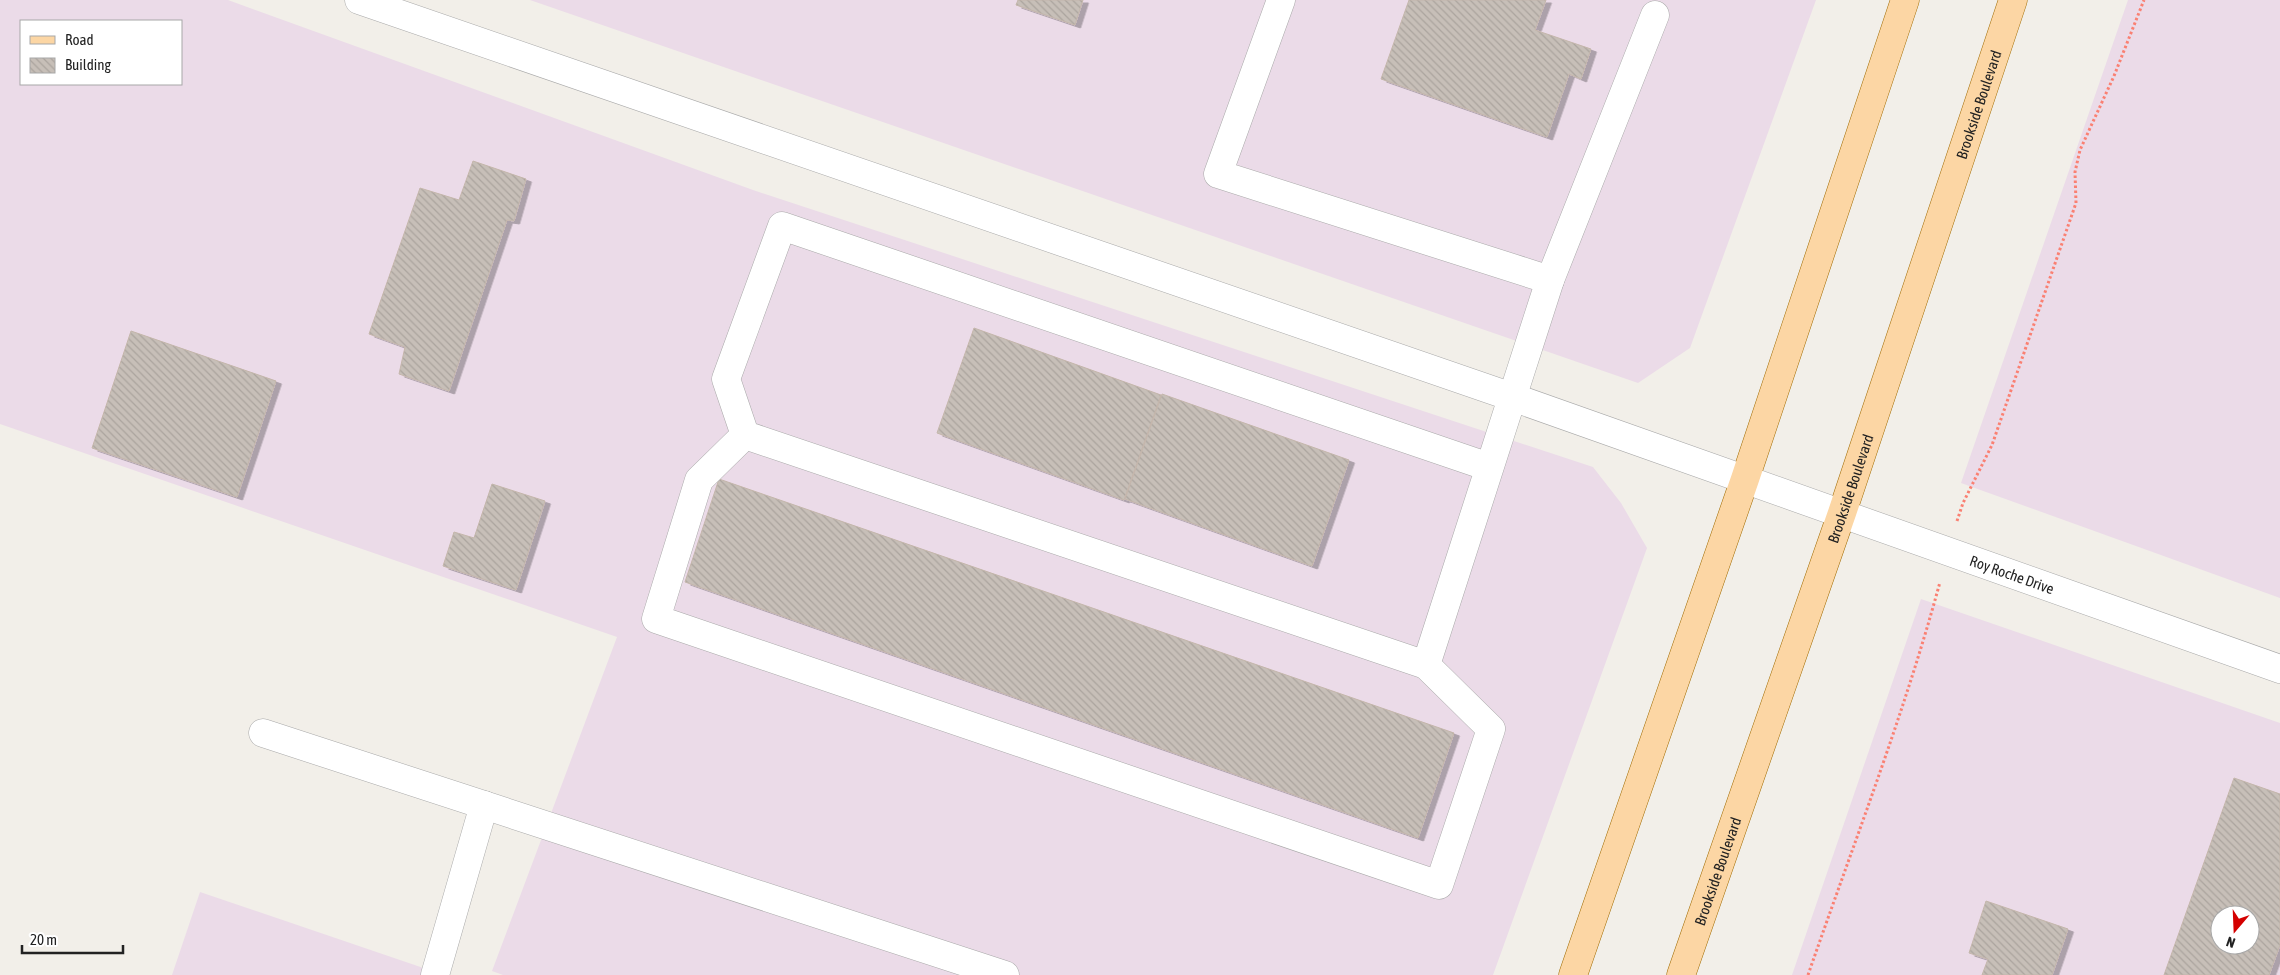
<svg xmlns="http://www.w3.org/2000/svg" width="2280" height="975" font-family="'Asap Condensed',sans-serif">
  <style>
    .industrial { fill: #ebdbe8; fill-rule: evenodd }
    .building { fill: url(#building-back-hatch); stroke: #c4b6ab; fill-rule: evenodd; filter: url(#shadow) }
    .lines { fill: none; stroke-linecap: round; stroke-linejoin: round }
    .minor-casing { stroke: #a9a9a9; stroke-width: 29 }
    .major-casing { stroke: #a06b00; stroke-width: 29 }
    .path { stroke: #fa8072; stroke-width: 3; stroke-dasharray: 2.5 2.5; stroke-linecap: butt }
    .minor { stroke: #fff; stroke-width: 28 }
    .major { stroke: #fcd6a4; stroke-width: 28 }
    .labels { text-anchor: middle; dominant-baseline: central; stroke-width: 5; stroke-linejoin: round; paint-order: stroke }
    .street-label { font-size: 15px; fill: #222; stroke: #fff }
  </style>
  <defs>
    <pattern id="building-back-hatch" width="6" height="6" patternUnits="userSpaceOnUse" patternTransform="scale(1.25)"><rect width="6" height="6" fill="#c7bfb8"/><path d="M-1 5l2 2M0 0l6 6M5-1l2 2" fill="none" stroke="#aba49e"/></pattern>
    <filter id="shadow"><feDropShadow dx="5.5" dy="3" stdDeviation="0" flood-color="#0004"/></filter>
  </defs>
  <rect width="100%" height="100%" fill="#f2efe9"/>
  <!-- industrial -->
  <g class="industrial">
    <path d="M0 0H228L753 190 1593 467 1621 503 1647 548 1493 975H503L492 971 617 637 0 424ZM21 21H181V84H21Z"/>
    <polygon points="530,0 1816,0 1690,348 1638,383"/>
    <polygon points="2128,0 2280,0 2280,598 1961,483"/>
    <path d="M1921 599 2280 723V975H1792ZM2220 915H2250V945H2220Z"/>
    <polygon points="200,892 444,975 172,975"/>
  </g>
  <!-- building -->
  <g class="building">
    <polygon points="1018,0 1083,0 1075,25 1016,5"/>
    <polygon points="1409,0 1546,0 1535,30 1591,49 1581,79 1569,74 1547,137 1381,79"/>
    <polygon points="473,161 526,179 514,221 507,220 449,391 399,374 405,347 369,334 420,188 459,200"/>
    <polygon points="974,328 1161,395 1124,500 937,433"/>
    <polygon points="131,331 276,381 237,497 92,448"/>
    <polygon points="1162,394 1349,460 1312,566 1125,499"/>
    <polygon points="719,479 1454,733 1418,838 685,582"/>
    <polygon points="492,484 545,501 516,590 443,566 454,532 474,538"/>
    <path d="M2234 778 2280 794V945L2269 975H2164ZM2220 915H2250V945H2220Z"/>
    <polygon points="1986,901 2068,929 2052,975 1982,975 1988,959 1969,953"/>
  </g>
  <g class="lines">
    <defs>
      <g id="minor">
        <path id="s1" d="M359 0 1512 397 2280 669"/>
        <polyline points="1281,0 1218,174 1550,280"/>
        <polyline points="745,435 699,480 656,619 1439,885 1491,729 1426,665"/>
        <polyline points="1489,467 782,226 726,379 745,435 1426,665 1550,280 1655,15"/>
        <polyline points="263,733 1005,975"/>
        <polyline points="435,975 484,805"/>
      </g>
      <g id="major">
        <polyline points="1573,975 1745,479 1905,0"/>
        <path id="s2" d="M1681 975 1842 513 2013 0"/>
      </g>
    </defs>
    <!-- minor casing -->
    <use href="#minor" class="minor-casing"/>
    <!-- major casing -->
    <use href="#major" class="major-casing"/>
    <!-- path -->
    <g class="path">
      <polyline points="1957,521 1963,503 1992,445 2076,203 2075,172 2080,150 2114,76 2144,0"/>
      <path d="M1808 975C1853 845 1904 715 1940 582"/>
    </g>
    <!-- minor -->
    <use href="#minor" class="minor"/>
    <!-- major -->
    <use href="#major" class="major"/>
  </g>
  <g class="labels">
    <!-- street labels -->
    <g class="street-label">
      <text stroke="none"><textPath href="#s2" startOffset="920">Brookside Boulevard</textPath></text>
      <text stroke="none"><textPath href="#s2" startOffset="515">Brookside Boulevard</textPath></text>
      <text stroke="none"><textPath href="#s1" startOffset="1750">Roy Roche Drive</textPath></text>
      <text stroke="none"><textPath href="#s2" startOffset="110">Brookside Boulevard</textPath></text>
    </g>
  </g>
  <!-- legend -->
  <rect x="20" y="20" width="162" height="65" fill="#ffffff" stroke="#a7a7a7"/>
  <rect x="30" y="36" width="25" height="8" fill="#fcd6a4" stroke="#a7a7a7"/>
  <text x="65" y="45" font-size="15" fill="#222222">Road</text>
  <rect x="30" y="58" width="25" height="15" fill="url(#building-back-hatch)" stroke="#a7a7a7"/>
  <text x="65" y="70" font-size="15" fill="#222222">Building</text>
  <!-- north arrow -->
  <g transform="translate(2235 930) rotate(199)"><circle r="24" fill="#ffffff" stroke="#a7a7a7"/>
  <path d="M0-4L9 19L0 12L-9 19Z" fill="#d40000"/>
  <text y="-8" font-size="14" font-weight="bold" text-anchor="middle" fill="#222222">N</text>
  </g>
  <!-- scale -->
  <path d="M22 945v8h101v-8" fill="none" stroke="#222222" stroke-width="2.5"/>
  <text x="30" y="945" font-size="15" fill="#222222" stroke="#ffffff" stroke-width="4" paint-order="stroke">20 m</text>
</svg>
